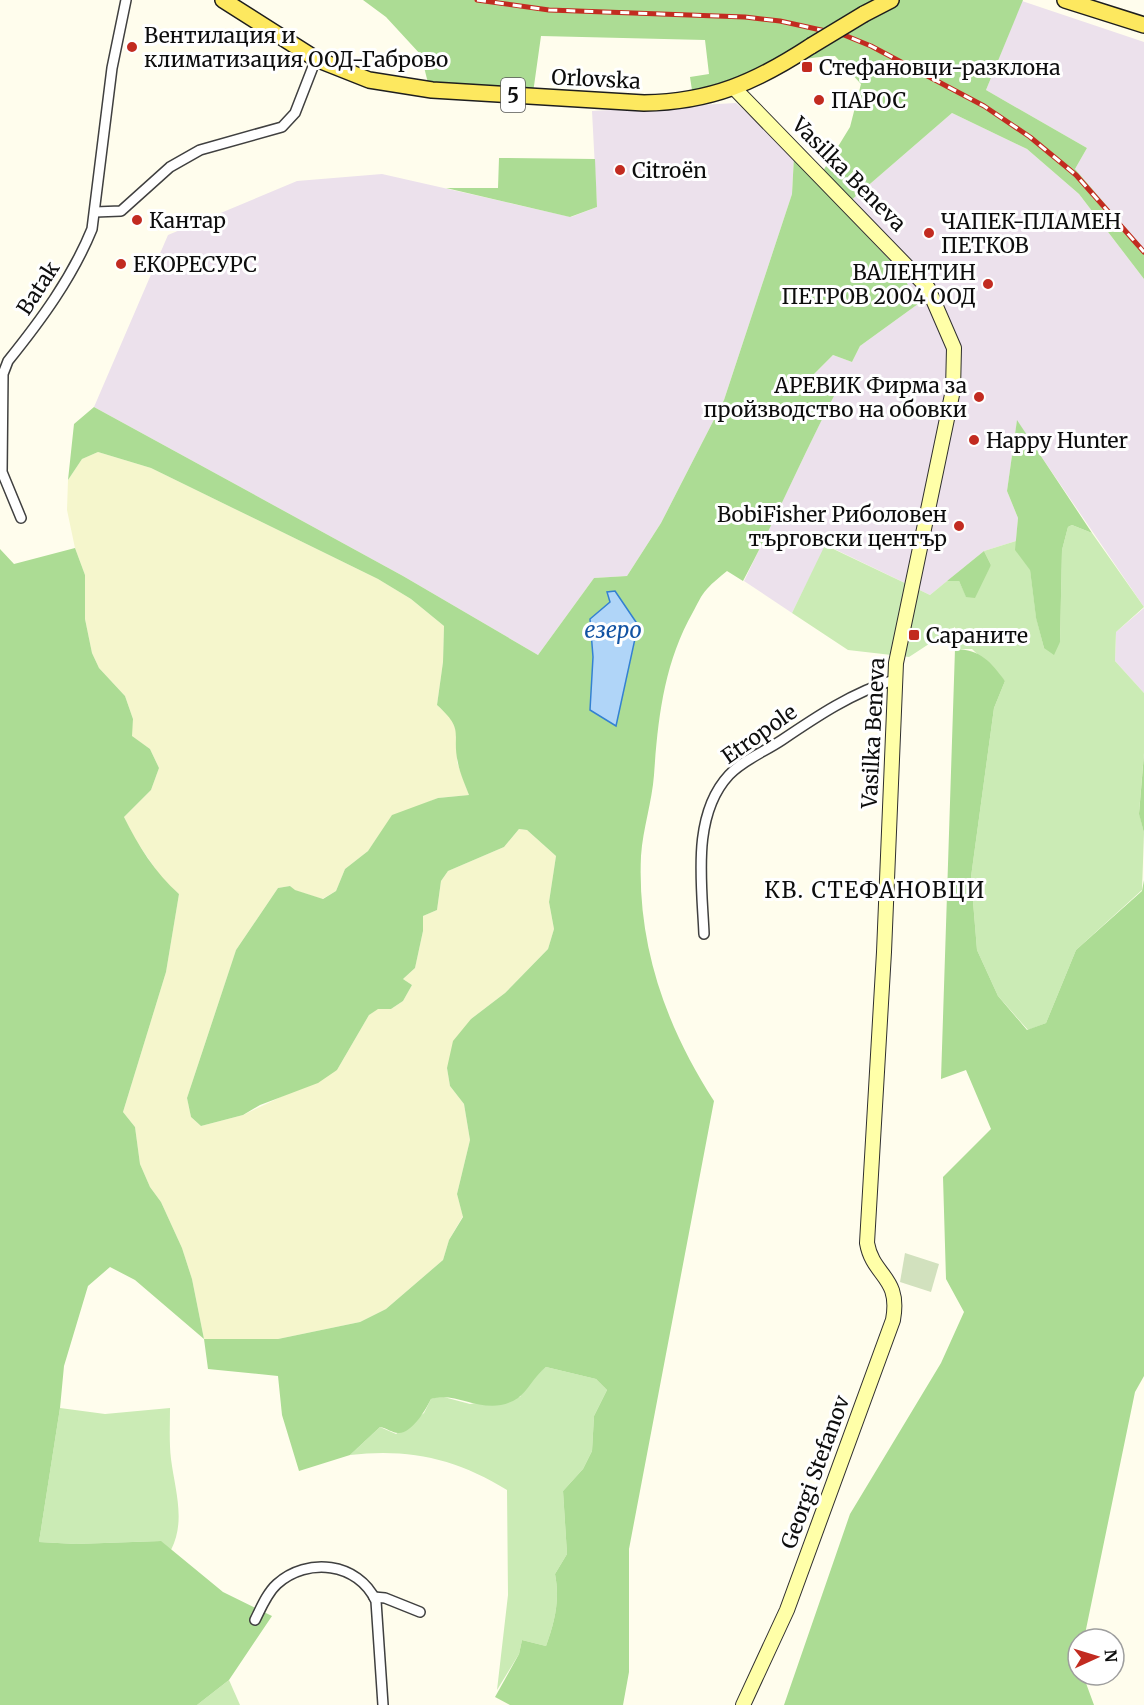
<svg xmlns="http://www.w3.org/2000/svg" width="1144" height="1705" font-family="Merriweather,serif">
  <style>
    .industrial { fill: #ece1ec }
    .farmland { fill: #f5f6cc }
    .green { fill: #cbebb5 }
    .forest { fill: #acdc94; fill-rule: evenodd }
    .cemetery { fill: #d2e1be }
    .water { fill: #b0d5f8; stroke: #3481d2; stroke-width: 1.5 }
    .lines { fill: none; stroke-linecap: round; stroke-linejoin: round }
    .street-casing { stroke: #404040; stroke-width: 12 }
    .secondary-casing { stroke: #2f2f2f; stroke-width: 16 }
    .primary-casing { stroke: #1e1e1e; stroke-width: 18 }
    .street { stroke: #fff; stroke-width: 9 }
    .secondary { stroke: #ffffa8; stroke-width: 14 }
    .primary { stroke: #fde85f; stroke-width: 15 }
    .rail-casing { stroke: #c22b20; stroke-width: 5 }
    .rail { stroke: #fff; stroke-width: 3; stroke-dasharray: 9; stroke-linecap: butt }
    .primary-bridge-casing { stroke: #1e1e1e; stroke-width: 18; stroke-linecap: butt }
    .primary-bridge { stroke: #fde85f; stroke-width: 15 }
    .poi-dot { fill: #c22b20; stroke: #fff; stroke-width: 2 }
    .labels { text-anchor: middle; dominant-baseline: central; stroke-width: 6; stroke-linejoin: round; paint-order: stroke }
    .shield { fill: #fff; stroke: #565656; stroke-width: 1.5 }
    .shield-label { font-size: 20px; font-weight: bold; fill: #0d0d0d }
    .poi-label { font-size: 21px; fill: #0d0d0d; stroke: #fff; text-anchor: start }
    .street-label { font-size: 21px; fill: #0d0d0d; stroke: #fff }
    .water-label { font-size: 22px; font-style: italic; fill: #1253a3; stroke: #fff }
    .neighbourhood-label { font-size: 22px; letter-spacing: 1.5px; fill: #0d0d0d; stroke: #fff }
  </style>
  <rect width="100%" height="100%" fill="#fffded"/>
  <!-- industrial -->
  <g class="industrial">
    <polygon points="1022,1 1144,42 1144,249 1075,169 1087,148 986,90"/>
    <polygon points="736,103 794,156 792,194 724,400 661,523 627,576 594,578 538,655 403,576 94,407 168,235 297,181 382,174 571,217 597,207 592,111"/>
    <polygon points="952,113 1027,149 1079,194 1144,279 1144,607 1017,421 1007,491 1018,518 1016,541 984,551 930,595 826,545 792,613 744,581 835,392 824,387 813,375 833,355 852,362 860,346 918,304 901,272 841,209"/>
    <polygon points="1144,608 1144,693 1115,661 1116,632"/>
  </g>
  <!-- farmland -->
  <polygon class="farmland" points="98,452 151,468 378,579 411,599 444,626 443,662 437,705 450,717 458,730 457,762 469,795 438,798 409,810 380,834 368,851 345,869 336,891 322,899 294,890 290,886 278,888 236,950 187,1098 191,1117 201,1126 243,1115 337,1070 369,1015 378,1008 391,1009 403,1001 412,985 403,979 415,968 423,931 423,916 437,910 441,881 448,871 504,847 519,829 527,830 556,856 549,902 554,929 548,949 505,993 471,1019 447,1068 450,1086 464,1104 470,1140 457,1194 463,1216 449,1240 443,1260 386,1309 360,1322 278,1339 204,1339 192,1279 182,1248 161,1202 150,1187 140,1164 135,1127 123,1112 166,972 179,894 163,880 135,839 124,817 151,790 159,768 150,749 131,736 133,719 125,696 99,668 92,653 85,619 85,575 75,548 67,510 68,480 82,459"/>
  <!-- green -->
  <g class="green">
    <polygon points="1072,525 1092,533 1144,607 1116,632 1115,661 1144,693 1144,753 1139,813 1144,833 1142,890 1076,950 1046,1023 1028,1030 998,996 977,950 971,877 994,708 1005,681 972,649 955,649 955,627 909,657 848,650 792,613 825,545 930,595 947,581 959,581 966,596 991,565 984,551 1016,541 1016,550 1030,569 1036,617 1044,648 1060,642 1062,550 1068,527"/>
    <path d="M546 1367 596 1379 607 1390 594 1416 592 1451 583 1469 563 1491 567 1554 555 1574C560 1600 555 1621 546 1646L522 1640 519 1654 497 1690 508 1595 507 1490C457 1459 409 1448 350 1455L380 1427 396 1434 424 1413 431 1399 440 1396 470 1404 520 1397 534 1376Z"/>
    <path d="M60 1408 105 1414 170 1408C170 1424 169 1442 171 1459 175 1490 186 1521 171 1550L160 1541 76 1544 39 1542Z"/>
    <polygon points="229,1680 240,1705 197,1705"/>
  </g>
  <!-- forest -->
  <g class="forest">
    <path d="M363 0H1023L986 90 1087 148 1075 169 1144 249V279L1079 194 1027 149 952 113 841 209 901 272 918 304 860 346 852 362 833 355 813 375 823 387 836 392C803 455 776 519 743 581L727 571C720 577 713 582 707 589 701 595 697 605 693 612 664 663 658 718 654 775 652 802 643 828 641 856 637 945 666 1027 714 1101L629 1549V1672L623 1705H510L495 1697 519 1654 522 1640 546 1646C555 1621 560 1600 555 1574L567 1554 563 1491 583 1469 592 1451 594 1416 607 1390 596 1379 546 1367C535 1375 527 1392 518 1398 486 1419 458 1390 431 1399 426 1409 412 1434 398 1433 393 1433 386 1428 380 1427L350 1455 299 1471 282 1415 278 1376 208 1369 204 1339 135 1280 110 1267 88 1286 64 1366 60 1408 39 1542 76 1544 161 1541 223 1592 272 1616 229 1680 197 1705H0V549L14 564 75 548 85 575V619L92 653 99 668 125 696 133 719 132 736 150 749 159 768 151 790 124 817C138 845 155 873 179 894L166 972 123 1112 135 1127 140 1164 150 1187 161 1202 182 1248 192 1279 204 1339H278L360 1322 386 1309 443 1260 449 1240 463 1217 457 1194 470 1140 464 1104 450 1086 447 1068 453 1041 471 1019 505 993 548 949 554 929 549 902 556 856 527 830 519 829 504 847 448 871 441 881 437 910 423 916V931L415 968 403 979 412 985 403 1001 391 1009H378L369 1015 337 1070 318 1083 260 1105 243 1115 201 1126 191 1117 187 1098 236 950 278 888 290 886 295 890 323 899 336 891 345 869 368 851 392 815 438 798 469 795C465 784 460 774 458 763 451 733 466 731 437 705L443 662 444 626 411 599 378 579 151 468 98 452 82 459 68 480 74 424 94 407 403 576 538 655 594 578 627 576 661 523 724 400 792 194 794 156 823 171 850 127 861 84 835 56C782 58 742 76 693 97L690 77 709 74 705 40 541 36 533 93 429 87 421 55 386 17ZM610 602 638 626 616 726 593 657 590 619Z"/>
    <polygon points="499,158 595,159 597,207 570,217 446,188 498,188"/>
    <polygon points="1017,420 1092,533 1072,525 1068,527 1062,550 1060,642 1054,655 1044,648 1036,618 1030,570 1015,550 1018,518 1007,491"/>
    <polygon points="984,551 991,565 975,598 966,597 959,581 947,581"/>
    <path d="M955 649C981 650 990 661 1005 681L994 708 971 877 977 950 998 996 1027 1030 1046 1023 1076 950 1142 891 1144 880V1376L1135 1392 1084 1639H1078V1675H1083L1094 1705H784L850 1514 941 1363 964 1312 946 1279 943 1177 991 1129 966 1070 941 1079Z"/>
    <polygon points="1144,754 1144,833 1139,814"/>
  </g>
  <!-- cemetery -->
  <polygon class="cemetery" points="905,1253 939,1264 931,1292 900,1282"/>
  <!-- water -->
  <polygon class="water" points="615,591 638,625 616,726 590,710 593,657 590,619 610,602 607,592"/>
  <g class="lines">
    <defs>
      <g id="street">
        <polyline points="95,212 121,211 170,167 200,150 282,127 295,113 316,59"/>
        <path d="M21 518 2 472 3 374 8 361C41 320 72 278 92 229L112 68 126 0"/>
        <path d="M704 934C702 884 691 816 729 775 743 760 764 752 782 740 816 717 853 692 894 680"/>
        <polyline points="374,1597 385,1598 420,1612"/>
        <path d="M255 1620C261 1608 267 1593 277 1584 307 1557 358 1562 376 1601L383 1705"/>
      </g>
      <path id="secondary" d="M734 88 928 288 954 348 953 390 896 663 884 952 867 1243C873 1277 901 1276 893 1320L787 1610 743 1705"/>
      <g id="primary">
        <path d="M223 0 316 59 369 80 432 90 644 103C711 102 756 82 811 46"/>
        <polyline points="1065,0 1144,25"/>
        <polyline points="864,14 891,0"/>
      </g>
    </defs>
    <!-- street casing -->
    <use href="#street" class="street-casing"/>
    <!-- secondary casing -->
    <use href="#secondary" class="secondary-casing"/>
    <!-- primary casing -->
    <use href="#primary" class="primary-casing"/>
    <!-- street -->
    <use href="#street" class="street"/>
    <!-- secondary -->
    <use href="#secondary" class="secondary"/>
    <!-- primary -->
    <use href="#primary" class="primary"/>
    <defs>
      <polyline id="rail" points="477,0 549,10 745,17 780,21 844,35 871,46 984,106 1030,137 1076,175 1144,252"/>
    </defs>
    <!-- rail casing -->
    <use href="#rail" class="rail-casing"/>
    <!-- rail -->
    <use href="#rail" class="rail"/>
    <defs>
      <polyline id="primary-bridge" points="811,46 864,14"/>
    </defs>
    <!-- primary-bridge casing -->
    <use href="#primary-bridge" class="primary-bridge-casing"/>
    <!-- primary-bridge -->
    <use href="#primary-bridge" class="primary-bridge"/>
  </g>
  <!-- markers -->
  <g class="poi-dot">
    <circle cx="132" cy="47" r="6"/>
    <rect x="801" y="61" width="12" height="12" rx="3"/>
    <circle cx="819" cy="100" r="6"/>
    <circle cx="620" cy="170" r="6"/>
    <circle cx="137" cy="220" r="6"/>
    <circle cx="929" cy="233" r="6"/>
    <circle cx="121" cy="264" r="6"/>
    <circle cx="988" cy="284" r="6"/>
    <circle cx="979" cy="397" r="6"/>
    <circle cx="974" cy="440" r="6"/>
    <circle cx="959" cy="526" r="6"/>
    <rect x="908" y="629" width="12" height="12" rx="3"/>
  </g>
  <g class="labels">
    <!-- shield labels -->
    <rect class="shield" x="501" y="78" width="24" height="34" rx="4.5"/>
    <g class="shield-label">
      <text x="513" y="95">5</text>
    </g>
    <!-- poi labels -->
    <g class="poi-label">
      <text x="144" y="35">Вентилация и<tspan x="144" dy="24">климатизация ООД-Габрово</tspan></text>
      <text x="819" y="67">Стефановци-разклона</text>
      <text x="831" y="100">ПАРОС</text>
      <text x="632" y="170">Citroën</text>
      <text x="149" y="220">Кантар</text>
      <text x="941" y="221">ЧАПЕК-ПЛАМЕН<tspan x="941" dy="24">ПЕТКОВ</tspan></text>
      <text x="133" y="264">ЕКОРЕСУРС</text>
      <text x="976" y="272" text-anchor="end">ВАЛЕНТИН<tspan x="976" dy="24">ПЕТРОВ 2004 ООД</tspan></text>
      <text x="967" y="385" text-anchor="end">АРЕВИК Фирма за<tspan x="967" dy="24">пройзводство на обовки</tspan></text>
      <text x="986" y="440">Happy Hunter</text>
      <text x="947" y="514" text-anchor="end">BobiFisher Риболовен<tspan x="947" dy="24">търговски център</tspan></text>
      <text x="926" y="635">Сараните</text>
    </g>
    <!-- street labels -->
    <g class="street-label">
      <text transform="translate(596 79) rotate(3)">Orlovska</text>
      <text transform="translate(849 174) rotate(45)">Vasilka Beneva</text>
      <text transform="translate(38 288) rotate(-57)">Batak</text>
      <text transform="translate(873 733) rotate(-87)">Vasilka Beneva</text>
      <text transform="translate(759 734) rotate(-35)">Etropole</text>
      <text transform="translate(815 1472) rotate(-70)">Georgi Stefanov</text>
    </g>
    <!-- water labels -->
    <g class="water-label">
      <text x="613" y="630">езеро</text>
    </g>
    <!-- neighbourhood labels -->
    <g class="neighbourhood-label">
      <text x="875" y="890">КВ. СТЕФАНОВЦИ</text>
    </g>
  </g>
  <!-- north arrow -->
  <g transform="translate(1096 1657) rotate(86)"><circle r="28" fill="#ffffff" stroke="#9e9e9e" stroke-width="1.5"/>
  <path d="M0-4.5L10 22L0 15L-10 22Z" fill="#c22b20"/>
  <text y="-9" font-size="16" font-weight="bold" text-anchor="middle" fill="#0d0d0d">N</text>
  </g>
</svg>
